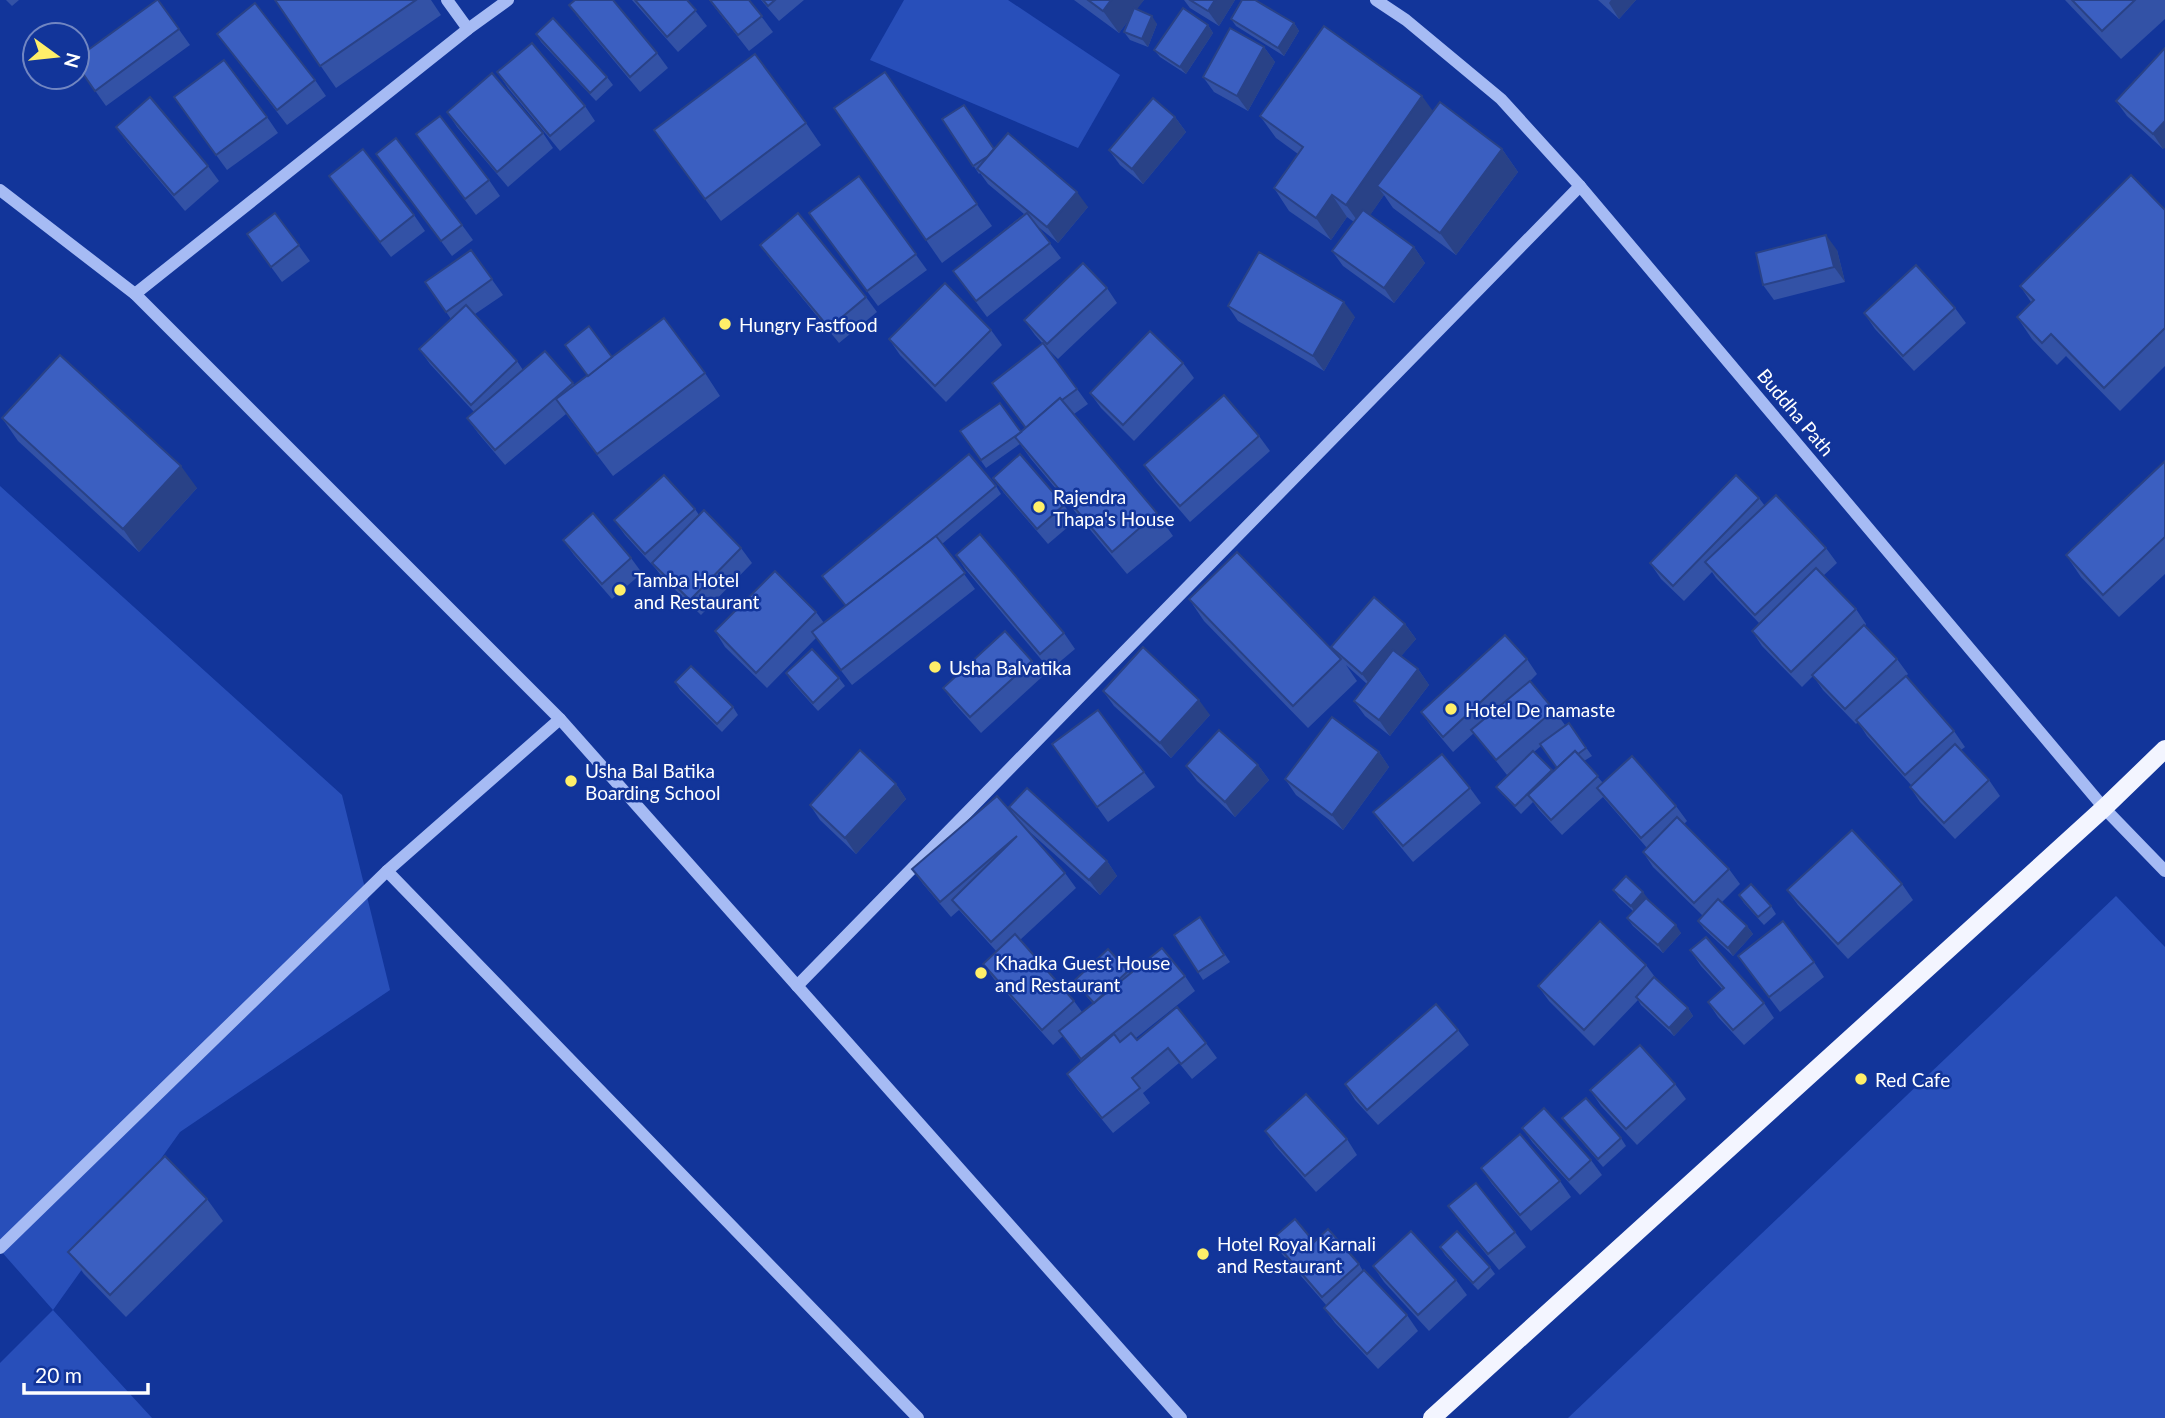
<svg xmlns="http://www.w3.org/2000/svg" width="2165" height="1418" font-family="Lato,sans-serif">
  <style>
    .green { fill: #284fba }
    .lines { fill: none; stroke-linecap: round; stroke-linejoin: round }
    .minor { stroke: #a6bbf4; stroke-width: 12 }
    .major { stroke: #f3f5ff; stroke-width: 18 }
    .wall { fill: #3352a6; fill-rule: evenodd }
    .shaded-wall { fill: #294287 }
    .building { fill: #3b5fc1; stroke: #294287; stroke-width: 2 }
    .poi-dot { fill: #ffef69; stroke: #12359a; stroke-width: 2.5 }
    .labels { text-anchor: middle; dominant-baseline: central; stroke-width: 5; stroke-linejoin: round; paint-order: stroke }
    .poi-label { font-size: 19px; fill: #fff; stroke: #12359a; text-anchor: start }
    .street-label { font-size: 19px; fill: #fff; stroke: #12359a }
  </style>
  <rect width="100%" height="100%" fill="#12359a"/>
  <!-- green -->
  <g class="green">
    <polygon points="904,0 1008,0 1120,75 1078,148 870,60"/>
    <polygon points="0,486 342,795 390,990 180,1132 53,1310 152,1418 0,1418 0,1363 53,1310 0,1250"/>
    <polygon points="2116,896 2165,947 2165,1418 1568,1418"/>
  </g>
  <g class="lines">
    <!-- minor -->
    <g class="minor">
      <polyline points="447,0 468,29"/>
      <polyline points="1376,0 1406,20 1501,99 1580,186 2104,808 2165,871"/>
      <polyline points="0,190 135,294 560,719 1181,1418"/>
      <polyline points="135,294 468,29 508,0"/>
      <polyline points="387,871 918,1418"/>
      <polyline points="797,986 1580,186"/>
      <polyline points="0,1248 387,871 560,719"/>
    </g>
    <!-- major -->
    <polyline class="major" points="1432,1418 2104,808 2165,749"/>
  </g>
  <!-- wall -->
  <g class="wall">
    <polygon points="6,0 19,0 12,6"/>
    <polygon points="158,0 190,45 106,106 77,65"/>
    <polygon points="275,0 431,0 441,15 336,88"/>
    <polygon points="632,0 687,0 707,26 678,52"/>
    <polygon points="709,0 749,0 773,32 749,51"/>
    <polygon points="761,0 804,0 779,21"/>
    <polygon points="1074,0 1144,0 1136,9 1157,24 1148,47 1130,40 1124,32 1130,18 1119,33"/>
    <polygon points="1184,0 1235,0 1219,26 1190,8"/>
    <polygon points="1598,0 1636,0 1619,19"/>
    <polygon points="2065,0 2165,0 2165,19 2121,59"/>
    <polygon points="569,5 657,53 668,68 640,92 580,20"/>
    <polygon points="1231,19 1294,23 1299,31 1284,56 1236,26"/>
    <polygon points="1208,25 1213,33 1186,74 1160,57 1154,50"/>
    <polygon points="217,34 315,80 326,96 287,125"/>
    <polygon points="536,34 607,77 613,85 596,101 541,42"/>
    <polygon points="1264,47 1275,62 1248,111 1214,92 1203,77"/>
    <polygon points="2165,48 2163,149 2127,116 2116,101"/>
    <polygon points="497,72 585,106 595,121 560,151 508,88"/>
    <polygon points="885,72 992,226 942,263 834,108"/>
    <polygon points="174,97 267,117 278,133 227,170"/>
    <polygon points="1433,111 1502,149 1518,172 1456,255 1393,208 1384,195 1370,215 1414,247 1425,263 1394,303 1343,266 1332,251 1354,222 1347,217 1331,240 1289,211 1274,188 1298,154 1276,138 1260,116"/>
    <polygon points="447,112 543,133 553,148 508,187 457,127"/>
    <polygon points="1175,117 1186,132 1143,184 1120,165 1109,150"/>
    <polygon points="942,119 994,149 1088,207 1058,243 1036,225 1061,258 987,317 953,271 1024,214 988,184 980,173 979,174"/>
    <polygon points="806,123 821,145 721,221 654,130"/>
    <polygon points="116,127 208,166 219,181 185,211 127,142"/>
    <polygon points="416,134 489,180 500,196 476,215"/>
    <polygon points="376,154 462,225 473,240 452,256"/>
    <polygon points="329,176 414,215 425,231 391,257"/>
    <polygon points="859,176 927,270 878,306 809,213"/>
    <polygon points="2165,210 2165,366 2120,411 2066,356 2057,365 2032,339 2017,317 2031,302 2020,286"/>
    <polygon points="275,213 310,261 282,282 247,234"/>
    <polygon points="760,245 866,297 877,312 839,343 771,260"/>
    <polygon points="471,250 503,295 475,314 517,361 523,370 545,351 575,386 612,357 705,373 720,396 613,476 566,414 505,465 478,433 467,418 474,412 430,364 419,349 451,319 425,282"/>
    <polygon points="1837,250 1845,282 1774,300 1763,285"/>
    <polygon points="1107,288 1117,303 1058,359 1048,349 1088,404 1074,414 1157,513 1173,536 1127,574 1031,459 1020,444 986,468 960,431 1021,432 1025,428 992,383 1043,344 1035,335 1024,320"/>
    <polygon points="1228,306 1355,317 1324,371 1238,321"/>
    <polygon points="1955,308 1966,323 1914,371 1875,329 1864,313"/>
    <polygon points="991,330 1002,345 946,402 900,355 889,339"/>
    <polygon points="1183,363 1194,378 1134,441 1101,408 1090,393"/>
    <polygon points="2,418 197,488 139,552 18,441"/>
    <polygon points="1259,436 1270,451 1190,522 1155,481 1144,465"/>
    <polygon points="2165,461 2165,574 2119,617 2081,577 2066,555"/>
    <polygon points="993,478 1064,505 1075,521 1048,544 1004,493"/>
    <polygon points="996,486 1001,494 942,544 975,589 852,685 816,638 767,688 725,647 715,631 816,612 824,623 846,606 822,576"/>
    <polygon points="1759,498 1765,506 1826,548 1837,563 1823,576 1856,609 1866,624 1865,626 1897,659 1908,674 1902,680 1954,731 1965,747 1961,750 1989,780 2000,796 1955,839 1920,802 1910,787 1911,785 1867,736 1858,722 1856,724 1823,690 1813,676 1802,687 1762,646 1752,631 1759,623 1716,578 1712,572 1684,601 1661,579 1650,563"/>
    <polygon points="695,509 699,515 741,548 752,563 701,615 663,578 656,569 625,535 614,520"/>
    <polygon points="563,540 631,558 642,573 612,599 574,555"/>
    <polygon points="956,555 1064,633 1075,649 1050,670 966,570"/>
    <polygon points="1189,599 1336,653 1331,647 1405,624 1416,639 1401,656 1418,669 1429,685 1390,736 1365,716 1354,701 1367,684 1346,665 1357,681 1308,728 1204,621"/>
    <path d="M1527 659 1537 674 1530 681 1554 710 1565 725 1569 723 1592 756 1584 761 1603 783 1676 806 1687 821 1684 824 1729 869 1740 884 1721 903 1747 926 1753 934 1733 956 1704 929 1698 921 1703 916 1653 867 1643 852 1647 848 1603 797 1562 835 1539 810 1533 802 1521 814 1502 794 1496 787 1519 764 1507 775 1474 733 1453 752 1432 727 1421 712ZM1541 746 1557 768 1553 771 1534 752Z"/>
    <polygon points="1032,661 1043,676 981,733 954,703 943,688"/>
    <polygon points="786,673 839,678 845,686 818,711 791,681"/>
    <polygon points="675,682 733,707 738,715 722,732 680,690"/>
    <polygon points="1103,691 1210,715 1171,758 1114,706"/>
    <polygon points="1098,710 1155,787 1108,822 1052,744"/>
    <polygon points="1379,752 1389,767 1343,830 1296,795 1285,779"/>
    <polygon points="1258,765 1269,780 1235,817 1197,781 1186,766"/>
    <polygon points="896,784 906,799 856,854 820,820 810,805"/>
    <polygon points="1470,788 1481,803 1413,862 1384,827 1373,812"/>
    <polygon points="1009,807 1107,861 1117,876 1100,895 1022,825 1065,873 1076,888 1020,940 1074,1001 1082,1012 1093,1004 1074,981 1128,971 1130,973 1185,976 1195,991 1136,1038 1137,1040 1206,1043 1217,1058 1192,1079 1179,1063 1143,1093 1150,1103 1113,1133 1077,1089 1067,1074 1081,1061 1063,1036 1053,1045 994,979 983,964 997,952 959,910 951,917 923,884 912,869 1018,821"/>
    <polygon points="1902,884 1913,900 1848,959 1798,905 1787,890"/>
    <polygon points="1613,890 1649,900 1681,933 1663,953 1633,926 1627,918 1633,911 1619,898"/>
    <polygon points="1739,895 1771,906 1776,914 1764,925 1744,903"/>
    <polygon points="1200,917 1230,962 1203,980 1174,935"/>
    <polygon points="1690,950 1764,1003 1774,1018 1744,1045 1718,1017 1708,1002 1722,989 1701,966"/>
    <polygon points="1738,956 1814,962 1824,977 1780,1012"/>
    <polygon points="1646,965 1655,977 1688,1008 1693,1016 1674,1036 1641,1005 1638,1000 1594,1046 1549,1001 1538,986"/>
    <polygon points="1458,1030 1469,1045 1378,1125 1355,1100 1345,1084"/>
    <polygon points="1675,1084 1686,1099 1637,1145 1601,1106 1590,1090"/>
    <polygon points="1562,1118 1621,1138 1626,1146 1603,1167 1568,1126"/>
    <polygon points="1522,1128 1591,1160 1602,1175 1580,1195 1533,1143"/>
    <polygon points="1265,1131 1347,1139 1357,1155 1316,1192 1275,1146"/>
    <polygon points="1481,1168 1560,1181 1571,1197 1531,1231 1492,1184"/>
    <polygon points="207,1199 223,1221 126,1317 84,1274 68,1252"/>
    <polygon points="1448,1206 1515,1232 1526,1247 1499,1270 1459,1221"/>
    <polygon points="1272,1239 1359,1264 1363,1271 1407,1315 1418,1331 1378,1369 1335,1323 1324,1308 1327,1306 1282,1254"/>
    <polygon points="1440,1247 1490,1267 1495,1274 1478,1290 1445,1255"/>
    <polygon points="1373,1266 1456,1280 1467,1295 1429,1331 1384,1282"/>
  </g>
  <!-- shaded-wall -->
  <g class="shaded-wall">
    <polygon points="1111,0 1144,0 1119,33 1103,11"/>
    <polygon points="1215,0 1235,0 1219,26 1208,11"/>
    <polygon points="1611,0 1636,0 1619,19 1609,3"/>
    <polygon points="1152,16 1157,24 1148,47 1142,39"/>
    <polygon points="1294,23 1299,31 1284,56 1278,48"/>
    <polygon points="1208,25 1213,33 1186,74 1180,67"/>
    <polygon points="1264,47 1275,62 1248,111 1237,96"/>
    <polygon points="1422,96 1438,118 1377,186 1384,195 1362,227 1346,205"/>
    <polygon points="1175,117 1186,132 1143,184 1132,169"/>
    <polygon points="2165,121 2165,148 2163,149 2153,134"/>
    <polygon points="1502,149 1518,172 1456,255 1440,233"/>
    <polygon points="1077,192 1088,207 1058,243 1047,227"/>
    <polygon points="1332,195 1347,217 1331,240 1316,218"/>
    <polygon points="1826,235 1837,250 1845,282 1834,267"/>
    <polygon points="1414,247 1425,263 1394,303 1384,288"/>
    <polygon points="1344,302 1355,317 1324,371 1313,356"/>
    <polygon points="181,466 197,488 139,552 123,529"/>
    <polygon points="1405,624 1416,639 1373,689 1362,674"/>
    <polygon points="1418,669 1429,685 1390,736 1379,720"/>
    <polygon points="1199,700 1210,715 1171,758 1160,743"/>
    <polygon points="1379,752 1389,767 1343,830 1332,815"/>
    <polygon points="1258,765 1269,780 1235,817 1225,802"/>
    <polygon points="896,784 906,799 856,854 845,838"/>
    <polygon points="1107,861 1117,876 1100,895 1089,880"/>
    <polygon points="1643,892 1649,900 1636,914 1631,906"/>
    <polygon points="1676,925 1681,933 1663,953 1658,945"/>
    <polygon points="1747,926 1753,934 1733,956 1728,948"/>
    <polygon points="1688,1008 1693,1016 1674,1036 1669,1028"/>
  </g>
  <!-- building -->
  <g class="building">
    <polygon points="157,0 158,0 179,29 95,91 77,65 77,58"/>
    <polygon points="275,0 416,0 320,66"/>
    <polygon points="575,0 613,0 657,53 630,77 569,5"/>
    <polygon points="635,0 687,0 696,10 667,37"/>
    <polygon points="710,0 749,0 762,16 738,35"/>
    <polygon points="763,0 775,0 768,6"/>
    <polygon points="1088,0 1111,0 1103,11"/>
    <polygon points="1190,0 1215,0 1208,11"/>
    <polygon points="1242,0 1255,0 1294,23 1278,48 1231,19"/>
    <polygon points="2072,0 2135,0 2102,31"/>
    <polygon points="255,3 315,80 277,110 217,34"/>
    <polygon points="1134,8 1152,16 1142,39 1124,32"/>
    <polygon points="1183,8 1208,25 1180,67 1154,50"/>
    <polygon points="553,18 607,77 590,93 536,34"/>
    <polygon points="1324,26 1422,96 1346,205 1332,195 1316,218 1274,188 1303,147 1260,116"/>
    <polygon points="1230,28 1264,47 1237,96 1203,77"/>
    <polygon points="532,43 585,106 550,136 497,72"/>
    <polygon points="2165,48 2165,121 2153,134 2116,101"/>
    <polygon points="755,54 806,123 705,199 654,130"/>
    <polygon points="224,60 267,117 216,155 174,97"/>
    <polygon points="885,72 977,204 926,240 834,108"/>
    <polygon points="492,73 543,133 497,172 447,112"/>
    <polygon points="150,97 208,166 174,195 116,127"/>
    <polygon points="1153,98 1175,117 1132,169 1109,150"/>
    <polygon points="1440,102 1502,149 1440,233 1377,186"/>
    <polygon points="964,105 994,149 988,156 973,166 942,119"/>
    <polygon points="440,116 489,180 465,199 416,134"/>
    <polygon points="1008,133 1077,192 1047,227 977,169"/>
    <polygon points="396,138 462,225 441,241 376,154"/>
    <polygon points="363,149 414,215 380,242 329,176"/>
    <polygon points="2131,175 2165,210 2165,328 2104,388 2051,334 2042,343 2017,317 2034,300 2020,286"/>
    <polygon points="859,176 916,254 867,291 809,213"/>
    <polygon points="1363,210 1414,247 1384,288 1332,251"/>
    <polygon points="275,213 299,245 271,267 247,234"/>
    <polygon points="798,213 866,297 829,328 760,245"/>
    <polygon points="1027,213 1050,243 976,301 953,271"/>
    <polygon points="1826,235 1834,267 1763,285 1756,253"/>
    <polygon points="471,250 492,279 446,312 425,282"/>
    <polygon points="1259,252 1344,302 1313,356 1228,306"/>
    <polygon points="1083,263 1107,288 1047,344 1024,320"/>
    <polygon points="1916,265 1955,308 1903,356 1864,313"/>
    <polygon points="945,283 991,330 935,386 889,339"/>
    <polygon points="466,305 517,361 471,405 419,349"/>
    <polygon points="664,318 705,373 597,454 556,399"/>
    <polygon points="589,326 612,357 588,376 565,345"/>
    <polygon points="1150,331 1183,363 1123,425 1090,393"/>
    <polygon points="1043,343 1077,389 1062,400 1060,398 1026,428 992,383"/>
    <polygon points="545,351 573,383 495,450 467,418"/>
    <polygon points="60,355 181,466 123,529 2,418"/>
    <polygon points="1224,395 1259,436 1180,506 1144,465"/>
    <polygon points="1060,398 1157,513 1112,552 1015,437"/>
    <polygon points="1000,403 1021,432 981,460 960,431"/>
    <polygon points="969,454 996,486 930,541 846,606 822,576"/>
    <polygon points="1020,454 1064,505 1037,529 993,478"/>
    <polygon points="2165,461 2165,537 2103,595 2066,555"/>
    <polygon points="664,475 695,509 645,554 614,520"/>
    <polygon points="1736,475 1759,498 1673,586 1650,563"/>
    <polygon points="1776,495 1826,548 1755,615 1705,562"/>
    <polygon points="704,510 741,548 690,600 652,563"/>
    <polygon points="593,513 631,558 602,584 563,540"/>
    <polygon points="980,534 1064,633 1040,654 956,555"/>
    <polygon points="936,536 965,573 841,670 812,632"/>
    <polygon points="1237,552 1341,659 1293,706 1189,599"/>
    <polygon points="1816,568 1856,609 1791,672 1752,631"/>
    <polygon points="775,571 816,612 756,673 715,631"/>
    <polygon points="1374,597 1405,624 1362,674 1331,647"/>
    <polygon points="1864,625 1897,659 1845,709 1812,675"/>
    <polygon points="1005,631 1032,661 970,717 943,688"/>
    <polygon points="1505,635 1527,659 1443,737 1421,712"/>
    <polygon points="1143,647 1199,700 1160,743 1103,691"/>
    <polygon points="812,649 839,678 813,703 786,673"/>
    <polygon points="1393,650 1418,669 1379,720 1354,701"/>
    <polygon points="691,666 733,707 717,724 675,682"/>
    <polygon points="1906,676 1954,731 1905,775 1856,720"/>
    <polygon points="1530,681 1554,710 1496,760 1471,730"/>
    <polygon points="1098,710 1144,772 1097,807 1052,744"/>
    <polygon points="1332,717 1379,752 1332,815 1285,779"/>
    <polygon points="1569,723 1586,748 1578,754 1575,751 1557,768 1540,744"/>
    <polygon points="1219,730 1258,765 1225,802 1186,766"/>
    <polygon points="1955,744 1989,780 1944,823 1910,787"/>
    <polygon points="860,750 896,784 845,838 810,805"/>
    <polygon points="1533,751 1552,770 1515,806 1496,787"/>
    <polygon points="1575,751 1598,776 1551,820 1528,795"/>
    <polygon points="1442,754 1470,788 1403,846 1373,812"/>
    <polygon points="1632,756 1676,806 1641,838 1597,788"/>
    <polygon points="1027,788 1107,861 1089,880 1009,807"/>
    <polygon points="997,796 1065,873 991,942 952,900 1017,836 940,902 912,869"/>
    <polygon points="1677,817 1729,869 1694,903 1643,852"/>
    <polygon points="1852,830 1902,884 1838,944 1787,890"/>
    <polygon points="1626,876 1643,892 1631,906 1613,890"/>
    <polygon points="1751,884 1771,906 1758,917 1739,895"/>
    <polygon points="1646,898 1676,925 1658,945 1627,918"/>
    <polygon points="1718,899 1747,926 1728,948 1698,921"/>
    <polygon points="1200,917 1224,955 1198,972 1174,935"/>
    <polygon points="1600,921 1646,965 1584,1030 1538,986"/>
    <polygon points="1783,921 1814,962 1769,997 1738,956"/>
    <polygon points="1015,934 1074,1001 1042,1030 983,964"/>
    <polygon points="1706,937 1764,1003 1733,1030 1708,1002 1724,988 1690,950"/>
    <polygon points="1162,948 1185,976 1081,1059 1059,1031"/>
    <polygon points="1108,949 1128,971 1094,1003 1074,981"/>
    <polygon points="1654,977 1688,1008 1669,1028 1636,997"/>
    <polygon points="1436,1004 1458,1030 1367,1110 1345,1084"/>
    <polygon points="1177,1007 1206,1043 1181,1064 1168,1048 1132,1078 1140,1088 1102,1118 1067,1074 1114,1034 1120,1042 1131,1033 1137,1040"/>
    <polygon points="1640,1045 1675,1084 1626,1129 1590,1090"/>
    <polygon points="1306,1094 1347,1139 1305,1176 1265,1131"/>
    <polygon points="1586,1098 1621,1138 1598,1159 1562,1118"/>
    <polygon points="1544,1108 1591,1160 1569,1180 1522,1128"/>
    <polygon points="1520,1134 1560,1181 1520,1215 1481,1168"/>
    <polygon points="165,1156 207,1199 110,1295 68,1252"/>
    <polygon points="1476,1183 1515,1232 1488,1254 1448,1206"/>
    <polygon points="1295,1219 1314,1242 1328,1229 1359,1264 1322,1297 1272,1239"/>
    <polygon points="1411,1231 1456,1280 1418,1315 1373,1266"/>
    <polygon points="1457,1231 1490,1267 1473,1283 1440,1247"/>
    <polygon points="1364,1270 1407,1315 1367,1354 1324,1308"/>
  </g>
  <!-- markers -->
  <g class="poi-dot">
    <circle cx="725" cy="324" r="7"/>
    <circle cx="1039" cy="507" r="7"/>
    <circle cx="620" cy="590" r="7"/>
    <circle cx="935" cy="667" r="7"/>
    <circle cx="1451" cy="709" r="7"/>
    <circle cx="571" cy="781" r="7"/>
    <circle cx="981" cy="973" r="7"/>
    <circle cx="1861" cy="1079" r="7"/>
    <circle cx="1203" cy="1254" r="7"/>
  </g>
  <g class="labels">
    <!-- poi labels -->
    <g class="poi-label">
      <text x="739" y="324">Hungry Fastfood</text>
      <text x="1053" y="496">Rajendra<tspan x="1053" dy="22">Thapa's House</tspan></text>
      <text x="634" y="579">Tamba Hotel<tspan x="634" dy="22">and Restaurant</tspan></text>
      <text x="949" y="667">Usha Balvatika</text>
      <text x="1465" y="709">Hotel De namaste</text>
      <text x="585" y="770">Usha Bal Batika<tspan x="585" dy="22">Boarding School</tspan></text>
      <text x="995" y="962">Khadka Guest House<tspan x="995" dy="22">and Restaurant</tspan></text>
      <text x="1875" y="1079">Red Cafe</text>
      <text x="1217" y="1243">Hotel Royal Karnali<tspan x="1217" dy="22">and Restaurant</tspan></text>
    </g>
    <!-- street labels -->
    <g class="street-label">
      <text transform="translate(1796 412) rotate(50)">Buddha Path</text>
    </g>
  </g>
  <!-- north arrow -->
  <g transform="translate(56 56) rotate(105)"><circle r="33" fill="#12359a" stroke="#7186c2" stroke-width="2"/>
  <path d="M0-5L12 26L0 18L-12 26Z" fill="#ffef69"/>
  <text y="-10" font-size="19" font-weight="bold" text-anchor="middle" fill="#ffffff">N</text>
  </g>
  <!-- scale -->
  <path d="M24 1383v10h124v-10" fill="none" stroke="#ffffff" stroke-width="3.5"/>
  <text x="35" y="1383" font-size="21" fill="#ffffff" stroke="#12359a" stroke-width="5" paint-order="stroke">20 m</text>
</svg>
